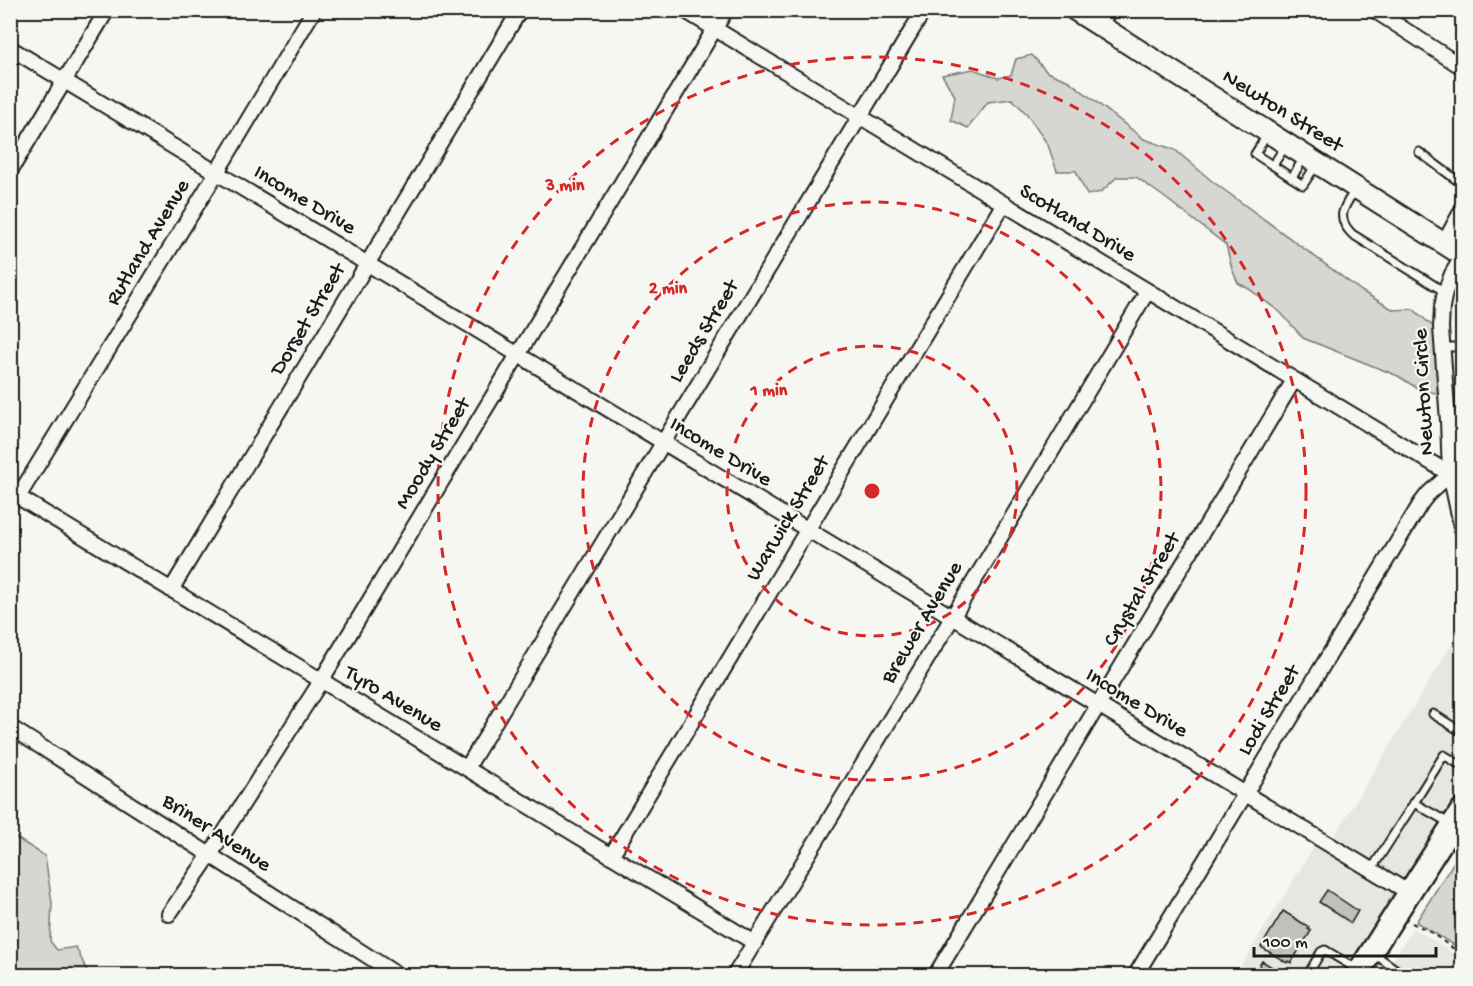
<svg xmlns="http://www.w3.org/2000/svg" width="1473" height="986" font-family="'Gochi Hand',sans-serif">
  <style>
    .built { fill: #e6e6e2 }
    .green { fill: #d6d6d2; stroke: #797977; stroke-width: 1.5 }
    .building { fill: #c0c0bd; stroke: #1c1c1c; stroke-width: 1.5 }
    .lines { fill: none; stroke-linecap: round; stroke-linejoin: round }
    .lane-casing { stroke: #1c1c1c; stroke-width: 11 }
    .street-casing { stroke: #1c1c1c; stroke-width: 18 }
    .secondary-casing { stroke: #1c1c1c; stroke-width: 24 }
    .primary-casing { stroke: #1c1c1c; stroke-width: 26 }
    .path { stroke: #1c1c1c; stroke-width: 2; stroke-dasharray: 4.5 4.5; stroke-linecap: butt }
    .lane { stroke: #f6f6f2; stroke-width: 7 }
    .street { stroke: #f6f6f2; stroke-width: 14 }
    .secondary { stroke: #f6f6f2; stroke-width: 20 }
    .primary { stroke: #f6f6f2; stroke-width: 21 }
    .ring { fill: none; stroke: #d62828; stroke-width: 3; stroke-dasharray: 10 8 }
    .labels { text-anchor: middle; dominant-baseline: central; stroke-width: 4.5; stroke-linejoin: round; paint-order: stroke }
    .street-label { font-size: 22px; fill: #1c1c1c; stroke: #f6f6f2 }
    .centre { fill: #d62828; stroke: #f6f6f2; stroke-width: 3 }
    .ring-label { font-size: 18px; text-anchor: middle; font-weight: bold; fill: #d62828; stroke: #f6f6f2; stroke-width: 4.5; stroke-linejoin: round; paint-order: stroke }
  </style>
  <rect width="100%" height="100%" fill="#f6f6f2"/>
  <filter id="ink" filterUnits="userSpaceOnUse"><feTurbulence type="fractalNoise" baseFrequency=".0167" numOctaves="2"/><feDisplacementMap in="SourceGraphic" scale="12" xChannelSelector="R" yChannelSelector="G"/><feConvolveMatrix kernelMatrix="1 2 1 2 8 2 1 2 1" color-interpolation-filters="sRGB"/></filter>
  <g filter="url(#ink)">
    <!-- built -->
    <g class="built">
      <polygon points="1462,628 1462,810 1356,975 1235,976 1319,839 1332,846 1335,835"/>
      <polygon points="1413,928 1462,958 1462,975 1383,976"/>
    </g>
    <!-- green -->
    <g class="green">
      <polygon points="1032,55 1047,72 1069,81 1144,139 1175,150 1212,181 1363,292 1394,310 1413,309 1435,328 1441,394 1420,390 1398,376 1303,338 1281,313 1249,289 1238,283 1232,269 1226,245 1164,197 1136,177 1117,177 1101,192 1087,195 1076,171 1057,171 1048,145 1026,113 1012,99 988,102 968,128 951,120 955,96 942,75 973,69 998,78 1011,75 1016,59"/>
      <polygon points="10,834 45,856 52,903 50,941 57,950 76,947 87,971 92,975 11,975"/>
      <polygon points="1462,849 1462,950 1416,922"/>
    </g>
    <!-- building -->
    <g class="building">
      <polygon points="1327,890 1358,911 1351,923 1319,902"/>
      <polygon points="1283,911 1309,927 1308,929 1311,931 1291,963 1288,961 1287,963 1261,947"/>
      <polygon points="1262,961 1285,975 1285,976 1253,976"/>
    </g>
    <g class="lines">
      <defs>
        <g id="lane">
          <polyline points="1267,135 1255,154 1303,185 1316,165"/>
          <polyline points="1419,152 1462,184"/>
          <polyline points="1273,165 1286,145"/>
          <polyline points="1292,178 1304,157"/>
          <path d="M1355 190C1344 207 1335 217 1352 234L1445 292"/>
          <polyline points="1442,347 1462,347"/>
          <polyline points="1433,714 1462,732"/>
          <polyline points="1451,824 1414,803 1444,755 1462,766"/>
          <polyline points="1371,870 1414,803"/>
          <polyline points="1373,953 1405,976"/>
          <polyline points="1307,976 1321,952 1325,950 1357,969"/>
        </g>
        <g id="street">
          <polyline points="684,10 1450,474 1428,494 1421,503 1135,976"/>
          <polyline points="1374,10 1462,67"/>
          <polyline points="1099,26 1109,10"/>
          <polyline points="10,48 1408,892"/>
          <polyline points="10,171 107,10"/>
          <polyline points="1444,243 1462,210"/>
          <polyline points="1462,257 1452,274 1445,292 1442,307 1441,328 1448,421 1450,474 1462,529"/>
          <polyline points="10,492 755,943"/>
          <polyline points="18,497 217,172 314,10"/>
          <polyline points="171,590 520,10"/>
          <polyline points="10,727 399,976"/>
          <polyline points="467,768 924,10"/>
          <polyline points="611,856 1003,205"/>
          <polyline points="169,914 210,855 321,681 726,10"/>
          <polyline points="734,976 952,618 1147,292"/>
          <polyline points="935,976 1294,380"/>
        </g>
        <polyline id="secondary" points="1075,10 1462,255"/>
        <polyline id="primary" points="1356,976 1462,810"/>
      </defs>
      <!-- lane casing -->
      <use href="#lane" class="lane-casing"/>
      <!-- street casing -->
      <use href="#street" class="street-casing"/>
      <!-- secondary casing -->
      <use href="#secondary" class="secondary-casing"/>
      <!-- primary casing -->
      <use href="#primary" class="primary-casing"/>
      <!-- path -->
      <polyline class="path" points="1412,923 1429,931 1451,947 1462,953"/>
      <!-- lane -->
      <use href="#lane" class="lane"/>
      <!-- street -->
      <use href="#street" class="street"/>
      <!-- secondary -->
      <use href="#secondary" class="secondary"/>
      <!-- primary -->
      <use href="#primary" class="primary"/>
    </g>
  </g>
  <!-- distance rings -->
  <g class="ring">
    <circle cx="872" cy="491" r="145"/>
    <circle cx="872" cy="491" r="289"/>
    <circle cx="872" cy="491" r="434"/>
  </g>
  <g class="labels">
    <!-- street labels -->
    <g class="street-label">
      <text transform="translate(1282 112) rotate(32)">Newton Street</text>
      <text transform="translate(304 201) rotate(31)">Income Drive</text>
      <text transform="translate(1077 224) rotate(31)">Scotland Drive</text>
      <text transform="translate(149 243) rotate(-59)">Rutland Avenue</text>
      <text transform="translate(309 320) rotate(-59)">Dorset Street</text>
      <text transform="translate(705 332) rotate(-59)">Leeds Street</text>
      <text transform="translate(1425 392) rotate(-93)">Newton Circle</text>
      <text transform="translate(720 453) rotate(31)">Income Drive</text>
      <text transform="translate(434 454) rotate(-59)">Moody Street</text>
      <text transform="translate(789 519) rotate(-59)">Warwick Street</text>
      <text transform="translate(1143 590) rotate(-59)">Crystal Street</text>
      <text transform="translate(923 623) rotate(-59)">Brewer Avenue</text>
      <text transform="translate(393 700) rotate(31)">Tyro Avenue</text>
      <text transform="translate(1136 704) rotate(31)">Income Drive</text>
      <text transform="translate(1270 711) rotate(-59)">Lodi Street</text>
      <text transform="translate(216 834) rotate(33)">Briner Avenue</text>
    </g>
  </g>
  <circle cx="872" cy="491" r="9" class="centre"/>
  <g class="ring-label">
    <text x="565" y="190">3 min</text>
    <text x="668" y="293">2 min</text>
    <text x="769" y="395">1 min</text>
  </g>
  <!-- margin -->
  <rect width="1473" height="986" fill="none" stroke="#f6f6f2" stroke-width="36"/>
  <rect x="18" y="18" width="1437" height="950" fill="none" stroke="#1c1c1c" stroke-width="2" filter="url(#ink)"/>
  <!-- scale -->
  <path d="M1254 947v9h182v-9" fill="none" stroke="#1c1c1c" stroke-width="3"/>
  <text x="1263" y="947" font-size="18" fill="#1c1c1c" stroke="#f6f6f2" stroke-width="4.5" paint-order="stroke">100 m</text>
</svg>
